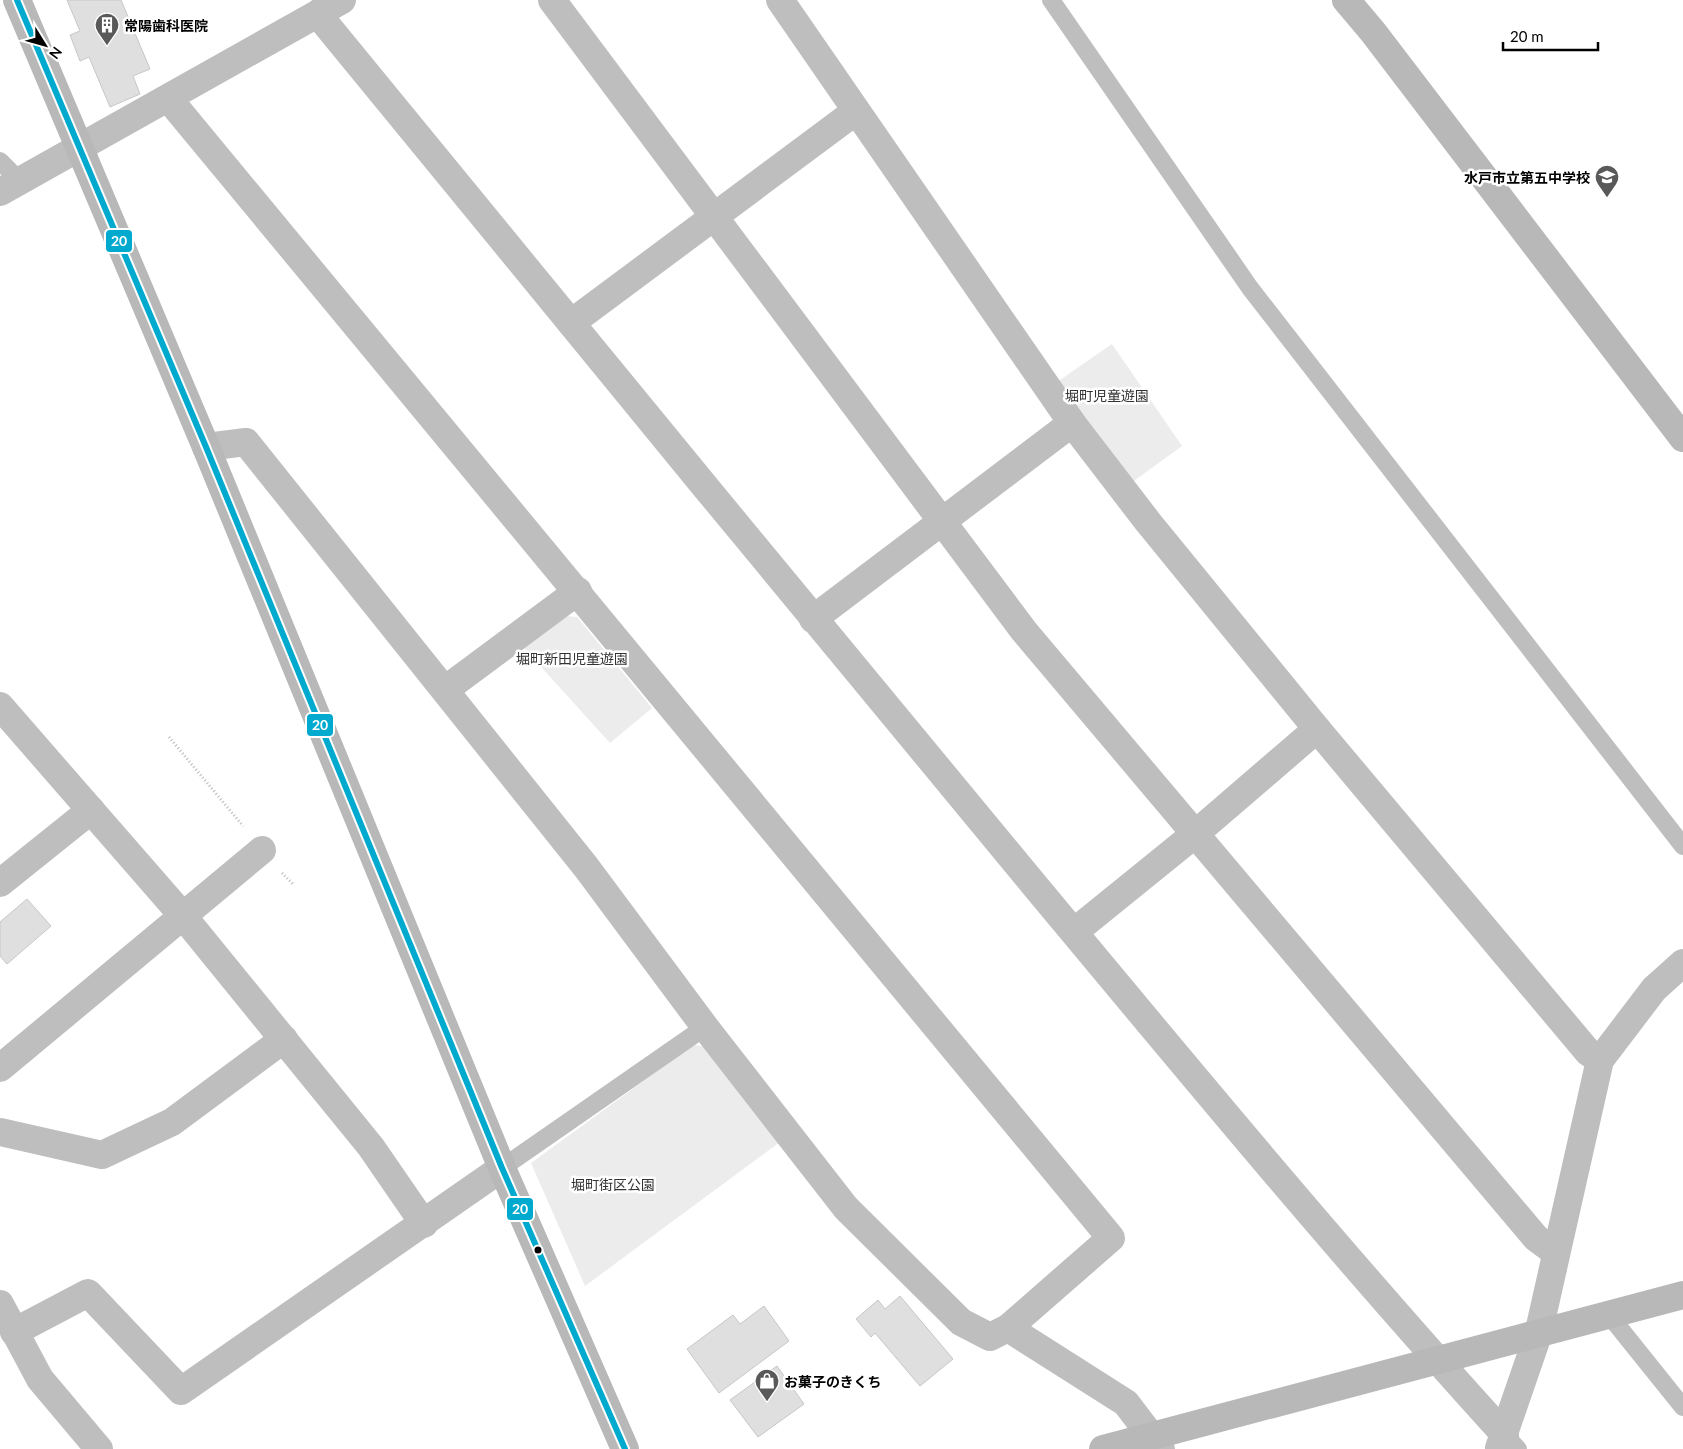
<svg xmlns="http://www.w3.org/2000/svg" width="1683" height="1449" font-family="Lato,'Noto Sans JP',sans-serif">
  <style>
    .green { fill: #ececec }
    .building { fill: #dfdfdf; stroke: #c7c7c7 }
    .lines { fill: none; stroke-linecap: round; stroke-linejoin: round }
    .path { stroke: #b9b9b9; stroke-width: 3; stroke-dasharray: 1 2.5; stroke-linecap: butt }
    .lane { stroke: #bebebe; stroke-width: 18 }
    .street { stroke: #bebebe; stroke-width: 28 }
    .secondary { stroke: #b8b8b8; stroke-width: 28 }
    .bus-1-casing { stroke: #fff; stroke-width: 10 }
    .bus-1 { stroke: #00a9ce; stroke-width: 6 }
    .bus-dot { fill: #000; stroke: #fff; stroke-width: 2 }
    .labels { text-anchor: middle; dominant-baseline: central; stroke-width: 5; stroke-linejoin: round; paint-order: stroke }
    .poi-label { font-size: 14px; font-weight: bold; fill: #000; stroke: #fff; text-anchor: start }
    .park-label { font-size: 14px; fill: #333; stroke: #fff }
    .line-badge { stroke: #fff; stroke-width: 2 }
    .badge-label { font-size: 14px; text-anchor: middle; font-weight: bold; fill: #fff }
  </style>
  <rect width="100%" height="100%" fill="#fff"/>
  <!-- green -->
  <g class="green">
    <polygon points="1112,344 1182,446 1131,483 1057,382"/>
    <polygon points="566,616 577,617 652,708 610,743 524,648"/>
    <polygon points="693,1045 711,1047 784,1139 585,1286 531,1163"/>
  </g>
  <!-- building -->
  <g class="building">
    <polygon points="67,0 121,0 150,69 133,76 140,94 110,107 89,57 80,61 70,35 80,31"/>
    <polygon points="27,899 51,926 7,964 0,956 0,922"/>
    <polygon points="900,1296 953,1359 920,1386 875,1333 871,1337 856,1319 878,1300 885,1309"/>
    <polygon points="764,1306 789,1341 719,1393 687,1349 733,1315 740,1324"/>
    <polygon points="777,1366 804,1404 758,1437 730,1400"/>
  </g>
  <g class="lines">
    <!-- path -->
    <g class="path">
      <polyline points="169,737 243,826"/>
      <polyline points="282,873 294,885"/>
    </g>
    <!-- lane -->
    <g class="lane">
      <polyline points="1051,0 1250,288 1683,846"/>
      <polyline points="0,161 19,180"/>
      <polyline points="502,1168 705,1027"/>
      <polyline points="1609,1315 1683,1407"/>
      <polyline points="1505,1435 1518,1449"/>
    </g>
    <!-- street -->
    <g class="street">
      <polyline points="552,0 1024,631 1536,1238 1555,1252"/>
      <polyline points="780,0 1072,423 1148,522 1317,729 1588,1052 1600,1060"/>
      <path d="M321 11 325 23C562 312 797 600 1036 887 1190 1072 1343 1257 1505 1435"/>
      <polyline points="168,98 1111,1238 1008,1328 990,1337 961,1322 846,1208 705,1027 586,867 246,442 206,447"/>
      <polyline points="0,192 342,0"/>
      <polyline points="571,323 856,111"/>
      <polyline points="813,619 1072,423"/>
      <polyline points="446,689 578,591"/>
      <polyline points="0,706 183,916 371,1147 424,1224"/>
      <polyline points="0,883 91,810"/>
      <polyline points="1074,932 1195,834 1317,729"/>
      <polyline points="0,1068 262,850"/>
      <polyline points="0,1132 102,1155 172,1122 284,1039"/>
      <polyline points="0,1304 40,1379 99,1449"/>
      <polyline points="1008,1328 1126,1403 1161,1449"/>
      <polyline points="14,1332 88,1293 181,1391 502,1168"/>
      <polyline points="1499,1448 1538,1335 1600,1060 1654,989 1683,963"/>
    </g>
    <!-- secondary -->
    <g class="secondary">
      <polyline points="17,0 206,447 502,1168 625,1449"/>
      <polyline points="1346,0 1373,32 1683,438"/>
      <polyline points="1103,1449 1683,1295"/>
    </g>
    <defs>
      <polyline id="bus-1" points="17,0 206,447 502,1168 625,1449"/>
    </defs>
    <!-- bus-1 casing -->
    <use href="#bus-1" class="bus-1-casing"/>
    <!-- bus-1 -->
    <use href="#bus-1" class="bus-1"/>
  </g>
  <!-- icons -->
  <defs>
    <symbol id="building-pin" viewBox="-11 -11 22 30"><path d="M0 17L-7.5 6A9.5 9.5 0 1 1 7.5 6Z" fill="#595959" stroke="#fff"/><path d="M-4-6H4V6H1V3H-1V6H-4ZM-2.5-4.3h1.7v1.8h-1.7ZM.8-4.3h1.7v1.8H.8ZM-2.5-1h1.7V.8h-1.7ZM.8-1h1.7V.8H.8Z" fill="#fff"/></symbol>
    <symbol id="school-pin" viewBox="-11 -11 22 30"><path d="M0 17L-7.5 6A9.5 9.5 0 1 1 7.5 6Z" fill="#595959" stroke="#fff"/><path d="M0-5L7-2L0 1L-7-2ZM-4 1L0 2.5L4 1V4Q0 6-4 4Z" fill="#fff"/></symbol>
    <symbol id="shop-pin" viewBox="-11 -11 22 30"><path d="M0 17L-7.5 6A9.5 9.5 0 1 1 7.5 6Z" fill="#595959" stroke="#fff"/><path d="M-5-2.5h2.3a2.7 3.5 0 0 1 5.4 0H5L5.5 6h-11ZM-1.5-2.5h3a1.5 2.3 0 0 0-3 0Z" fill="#fff"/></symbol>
  </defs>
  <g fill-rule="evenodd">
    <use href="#building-pin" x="93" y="11" width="28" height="38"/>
    <use href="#school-pin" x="1593" y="163" width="28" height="38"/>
    <use href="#shop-pin" x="753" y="1367" width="28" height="38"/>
  </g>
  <!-- markers -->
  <circle class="bus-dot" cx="538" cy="1250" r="4.5"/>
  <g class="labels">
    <!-- poi labels -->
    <g class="poi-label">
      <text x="124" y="25">常陽歯科医院</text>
      <text x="1590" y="177" text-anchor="end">水戸市立第五中学校</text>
      <text x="784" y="1381">お菓子のきくち</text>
    </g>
    <!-- park labels -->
    <g class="park-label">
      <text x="1107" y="395">堀町児童遊園</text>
      <text x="572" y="658">堀町新田児童遊園</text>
      <text x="613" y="1184">堀町街区公園</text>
    </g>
  </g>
  <g class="line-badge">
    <rect x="105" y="229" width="28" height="24" rx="5" fill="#00a9ce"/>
    <rect x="306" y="713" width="28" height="24" rx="5" fill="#00a9ce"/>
    <rect x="506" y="1197" width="28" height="24" rx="5" fill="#00a9ce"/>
  </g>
  <g class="badge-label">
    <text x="119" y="246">20</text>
    <text x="320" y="730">20</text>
    <text x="520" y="1214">20</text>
  </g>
  <!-- north arrow -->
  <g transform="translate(45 45) rotate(127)" stroke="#ffffff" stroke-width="4" paint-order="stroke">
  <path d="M0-4L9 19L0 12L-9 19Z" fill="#000000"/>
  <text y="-8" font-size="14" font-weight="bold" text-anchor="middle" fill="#000000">N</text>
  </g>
  <!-- scale -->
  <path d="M1503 42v8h95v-8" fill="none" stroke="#000000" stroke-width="2.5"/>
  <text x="1510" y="42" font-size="15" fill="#000000" stroke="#ffffff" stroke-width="4" paint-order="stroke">20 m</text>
</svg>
